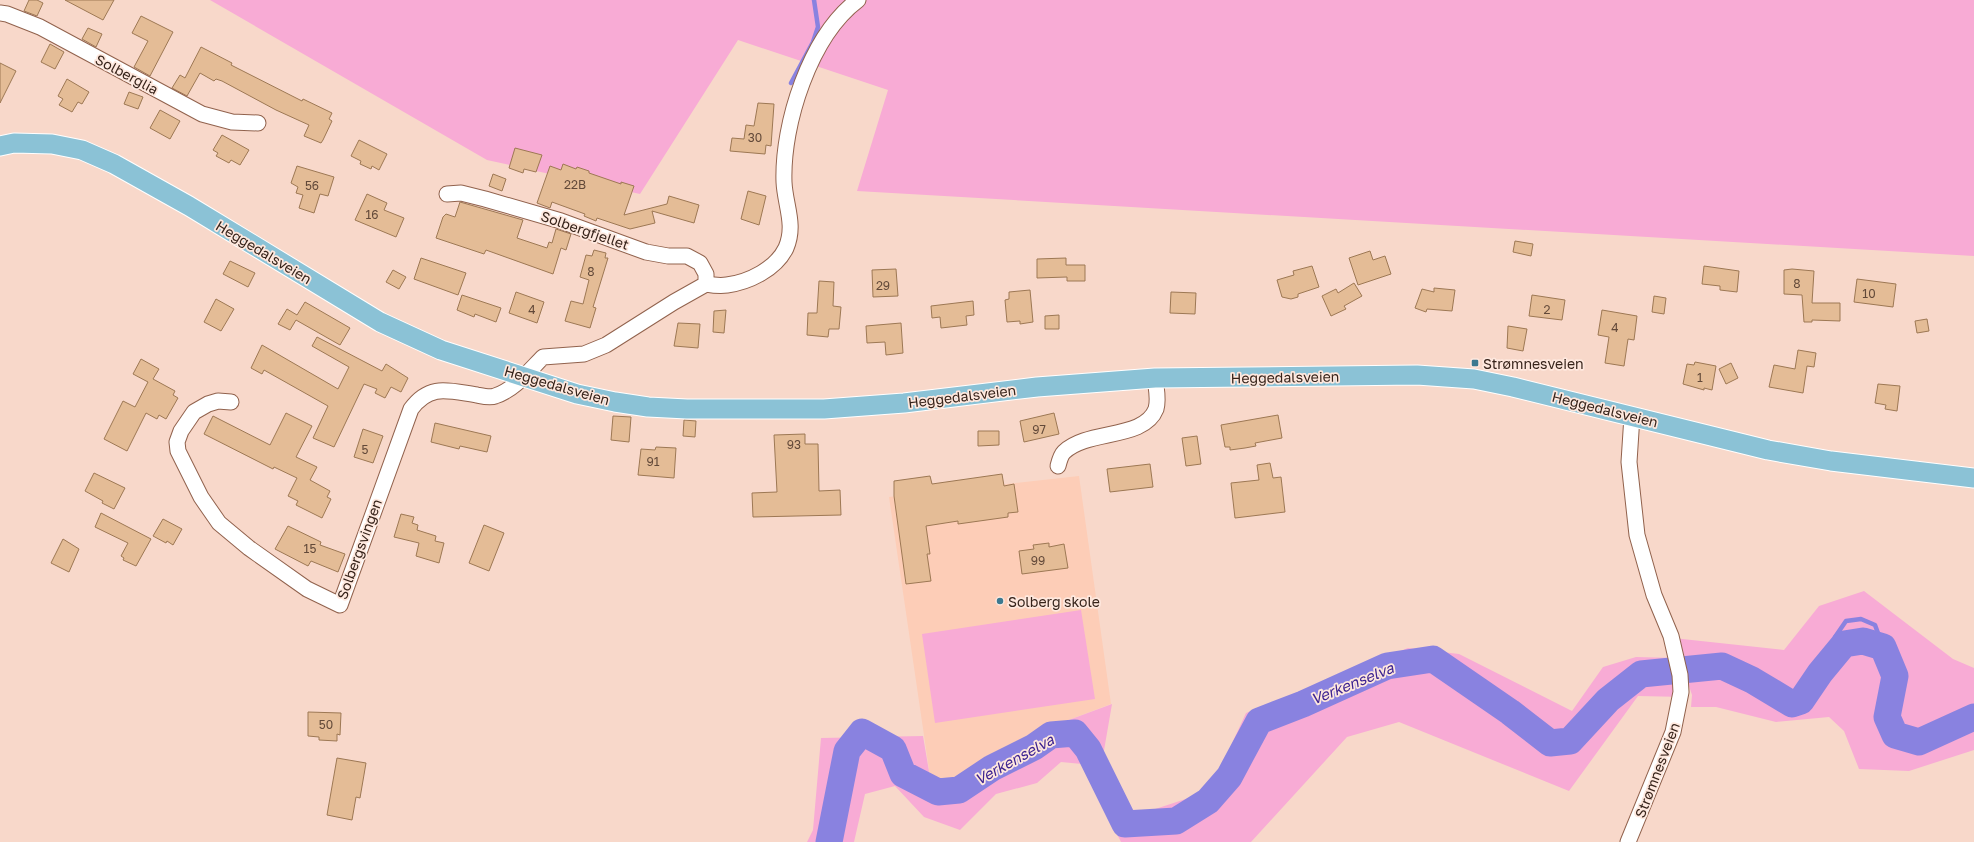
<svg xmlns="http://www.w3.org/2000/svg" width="1974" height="842" font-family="'Golos Text',sans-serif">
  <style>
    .built { fill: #fdcdb7 }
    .green { fill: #f8abd5 }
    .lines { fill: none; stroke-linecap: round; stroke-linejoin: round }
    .stream { stroke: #8982e0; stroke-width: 4.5 }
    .river { stroke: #8982e0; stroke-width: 27 }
    .building { fill: #e4bc96; stroke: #9d7854 }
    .minor-casing { stroke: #91624d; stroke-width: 17 }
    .major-casing { stroke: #fff; stroke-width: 21 }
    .minor { stroke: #fff; stroke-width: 15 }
    .major { stroke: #8bc2d6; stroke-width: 19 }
    .poi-dot { fill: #3c7990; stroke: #fee8de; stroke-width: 1.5 }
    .labels { text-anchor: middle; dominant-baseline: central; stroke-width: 3.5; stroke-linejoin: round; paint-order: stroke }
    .number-label { font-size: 12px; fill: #624939 }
    .street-label { font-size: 14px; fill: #36231a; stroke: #fee8de }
    .poi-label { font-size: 14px; fill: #36231a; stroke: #fee8de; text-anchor: start }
    .water-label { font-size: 15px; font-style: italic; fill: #3d2391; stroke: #fee8de }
  </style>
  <rect width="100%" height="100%" fill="#f8d8ca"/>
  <!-- built -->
  <polygon class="built" points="1079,476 1111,704 1039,731 987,768 962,792 931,783 889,497"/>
  <!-- green -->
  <g class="green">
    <polygon points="210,0 1974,0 1974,256 857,191 888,90 738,40 640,194 487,160"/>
    <polygon points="1864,591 1953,659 1974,668 1974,750 1909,771 1859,769 1844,731 1829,717 1776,722 1716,707 1691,707 1692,695 1673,638 1784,650 1819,606"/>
    <polygon points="1081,610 1095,699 935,723 922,634"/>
    <polygon points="1408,648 1459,654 1572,711 1603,667 1636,657 1675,658 1685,697 1638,696 1569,791 1399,722 1347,737 1251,842 1121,842 1082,764 1061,762 1037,783 996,794 960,830 924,817 895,786 865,794 854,842 807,842 813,830 821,738 923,736 931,783 963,793 987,768 1039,731 1112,704 1102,762 1134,816 1210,791 1246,713"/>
  </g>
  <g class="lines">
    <!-- stream -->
    <g class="stream">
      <polyline points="791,83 813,42 818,27 814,0"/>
      <polyline points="1834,656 1835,637 1846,621 1861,619 1875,625 1883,647"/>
    </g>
    <!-- river -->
    <polyline class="river" points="829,842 847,751 862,732 893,749 903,774 938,792 959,790 992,768 1034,747 1051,735 1075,733 1088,749 1125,824 1176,821 1208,801 1229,777 1259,721 1303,704 1387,666 1433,659 1510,712 1550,743 1570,741 1608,700 1641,674 1722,666 1752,680 1792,704 1801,701 1820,673 1844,644 1863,641 1883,647 1895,676 1887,717 1895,735 1919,742 1974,717"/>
  </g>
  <!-- building -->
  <g class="building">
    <polygon points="29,0 37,0 43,3 37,16 24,11"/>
    <polygon points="65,0 114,0 103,20"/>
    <polygon points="141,16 173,32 150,76 134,67 148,41 132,33"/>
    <polygon points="88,28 102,34 96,47 82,39"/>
    <polygon points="50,44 64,52 55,69 41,62"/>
    <polygon points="201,47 232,63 231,65 302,101 303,99 332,113 329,119 332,121 323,140 321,143 304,136 309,125 276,110 222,81 216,79 214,81 200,73 187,96 172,88 180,75 185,78"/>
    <polygon points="0,63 16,71 0,103"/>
    <polygon points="67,79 89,92 82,104 78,102 72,112 59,105 63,99 58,96"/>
    <polygon points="129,92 143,97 138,109 124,104"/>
    <polygon points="758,103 774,104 771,146 766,145 765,154 730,151 732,138 744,139 746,125 754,126"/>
    <polygon points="160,110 180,121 170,139 150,128"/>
    <polygon points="222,135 249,150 240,165 231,160 229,163 216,156 218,153 213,150"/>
    <polygon points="359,140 387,154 379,170 372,166 371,169 360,164 361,161 351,156"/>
    <polygon points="515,148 542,155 536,172 524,169 523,173 509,168"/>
    <polygon points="563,164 576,169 577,167 589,171 589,173 621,184 621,182 634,186 624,215 667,204 669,196 699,205 694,223 652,211 655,223 630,229 597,218 596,221 584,216 585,214 552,202 550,208 537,203 550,166 561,170"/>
    <polygon points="297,166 334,177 328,196 320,194 314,213 299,208 303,195 296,193 298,187 291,183"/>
    <polygon points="493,174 506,179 502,191 489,186"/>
    <polygon points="748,191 766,196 759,225 741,219"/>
    <polygon points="367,194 387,203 384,210 404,218 396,237 355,220"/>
    <polygon points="460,202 523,220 517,238 547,248 549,242 552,243 556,229 571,234 566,250 561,248 553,274 486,250 484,254 436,238 443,217 446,214 455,217"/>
    <polygon points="1515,241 1533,244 1531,256 1513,252"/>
    <polygon points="594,250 606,253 605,258 608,258 593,307 596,308 590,328 565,321 571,301 583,304 589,280 580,277 586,255 592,256"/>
    <polygon points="1370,251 1373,260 1385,256 1391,274 1358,285 1349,258"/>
    <polygon points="421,258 466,273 458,295 414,279"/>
    <polygon points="1066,258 1066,265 1085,265 1085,281 1067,281 1067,277 1037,278 1037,259"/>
    <polygon points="230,261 255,273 248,287 223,274"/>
    <polygon points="1312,266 1319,287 1298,294 1298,297 1291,299 1282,297 1277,280 1294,275 1293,271"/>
    <polygon points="1704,266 1739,271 1737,292 1720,290 1720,286 1702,284"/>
    <polygon points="896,269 898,296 873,297 872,270"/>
    <polygon points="1792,269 1814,271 1812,303 1840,303 1840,321 1812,320 1812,322 1804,322 1802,295 1784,294 1784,270"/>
    <polygon points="393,270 406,277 399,289 386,282"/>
    <polygon points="1857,279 1896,284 1893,307 1854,302"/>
    <polygon points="819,281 834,282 833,306 841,307 839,329 829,329 828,337 807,335 808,313 817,313"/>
    <polygon points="1354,283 1362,296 1344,306 1346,309 1331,316 1322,296 1336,289 1338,293"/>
    <polygon points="1434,288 1455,290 1452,311 1427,309 1426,312 1415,308 1422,289 1434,292"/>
    <polygon points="1030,290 1033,322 1020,324 1020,321 1007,322 1005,300 1009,299 1009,292"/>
    <polygon points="516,292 544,302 537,323 509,313"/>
    <polygon points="1171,292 1196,293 1195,314 1170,313"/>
    <polygon points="462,295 501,308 496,322 475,314 474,317 457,310"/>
    <polygon points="1532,295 1565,300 1562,320 1529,316"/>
    <polygon points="1654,296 1666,298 1664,314 1652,312"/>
    <polygon points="216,299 234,309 221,331 204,322"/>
    <polygon points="973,301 974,315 966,316 967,325 941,328 940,317 932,318 931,306"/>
    <polygon points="305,302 350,328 340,345 296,320 290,330 278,324 287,309 297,315"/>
    <polygon points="726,310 724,333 713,332 714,311"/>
    <polygon points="1602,310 1637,316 1634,340 1628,339 1624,366 1605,363 1609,337 1598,335"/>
    <polygon points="1059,315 1059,329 1045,329 1045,316"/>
    <polygon points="1927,319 1929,331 1917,333 1915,321"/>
    <polygon points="678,323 700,324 698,348 674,346"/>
    <polygon points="901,323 903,353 886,355 885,342 867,343 866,326"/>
    <polygon points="1508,326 1527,329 1523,351 1507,348"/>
    <polygon points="317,337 382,371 386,364 408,378 401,392 391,387 385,398 375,393 377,389 364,384 334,447 313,438 328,406 264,370 262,374 251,368 262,345 338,389 349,367 312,346"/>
    <polygon points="1798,350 1816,353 1814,367 1807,366 1803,393 1769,387 1774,365 1795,369"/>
    <polygon points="141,359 159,369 153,379 175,391 173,395 178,398 166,419 159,415 157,419 146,413 127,451 104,439 123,401 135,407 148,382 133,374"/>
    <polygon points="1695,362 1716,366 1712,390 1704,388 1704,390 1683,384 1687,364 1694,365"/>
    <polygon points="1731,363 1738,378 1726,384 1719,369"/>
    <polygon points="1878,384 1900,386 1897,411 1885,409 1886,405 1875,403"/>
    <polygon points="286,413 312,426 296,457 317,467 310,480 330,491 327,497 331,499 322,518 296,505 298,501 288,496 297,478 274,467 273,469 204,434 213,416 270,445"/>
    <polygon points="1054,413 1059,434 1024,442 1020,421"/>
    <polygon points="1278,415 1282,438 1255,443 1256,446 1245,448 1230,450 1230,447 1225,447 1221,425"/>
    <polygon points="613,416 631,417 629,442 611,440"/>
    <polygon points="684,420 696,421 695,437 683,436"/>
    <polygon points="435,423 491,436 487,452 460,446 459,449 431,442"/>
    <polygon points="363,429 383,436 373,463 354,457"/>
    <polygon points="978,431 999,431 999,445 978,446"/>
    <polygon points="805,434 805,444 818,444 819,491 840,490 841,515 753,517 752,493 777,492 774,435"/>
    <polygon points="1197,436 1201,464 1186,466 1182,438"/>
    <polygon points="656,447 676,448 674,478 638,475 641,449 655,450"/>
    <polygon points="1270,463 1273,478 1281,477 1285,512 1235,518 1231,483 1259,480 1257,465"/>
    <polygon points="1150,464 1153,487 1110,492 1107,469"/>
    <polygon points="94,473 125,488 114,509 102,503 103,501 85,491"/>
    <polygon points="1002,474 1004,486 1014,484 1018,512 1008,513 1008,517 958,524 958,521 926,526 930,554 927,554 931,581 906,584 894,496 894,481 930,476 932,484"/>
    <polygon points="101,513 151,539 136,566 123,560 124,558 121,556 128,543 95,527"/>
    <polygon points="401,514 414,517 412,523 418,525 417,530 436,536 435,541 444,543 439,563 416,556 419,543 394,537"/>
    <polygon points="163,519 182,529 173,545 167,541 166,543 153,536"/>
    <polygon points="484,525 504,533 489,571 469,563"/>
    <polygon points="288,526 321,542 320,545 345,554 338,572 311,561 308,566 275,549"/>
    <polygon points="63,539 79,549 69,572 51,563"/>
    <polygon points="1049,543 1049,547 1064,544 1068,568 1022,574 1019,551 1034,549 1033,545"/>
    <polygon points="308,712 341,713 340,735 337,734 337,741 319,740 319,737 308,736"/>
    <polygon points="337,758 366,763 360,798 356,797 352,820 327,815"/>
  </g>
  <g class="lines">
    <defs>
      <g id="minor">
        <polyline points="0,13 7,14 40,27 202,114 232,122 258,123"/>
        <path d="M706 284C712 285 720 286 727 285 749 282 776 269 786 248 796 225 785 205 784 182 782 124 810 36 858 0"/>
        <path d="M231 402 218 401 208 404 194 412 181 431 177 442 178 451 201 497 219 523 249 548 307 589 340 605 411 409C430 383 449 391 477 395 482 396 490 398 495 396 514 390 529 371 543 357L584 354 606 345 674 302 706 284V274L700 263 687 256H668L646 252 561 221 485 199 461 193 447 194"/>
        <path d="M1058 466C1059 462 1061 455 1064 452 1088 429 1144 440 1156 409 1159 399 1156 388 1155 378"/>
        <polyline points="1628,842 1673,732 1681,692 1680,675 1671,636 1654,595 1637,535 1629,462 1632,416"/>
      </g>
      <polyline id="major" points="0,146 14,143 52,144 82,150 114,164 189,206 380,322 441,350 577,394 615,402 648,407 687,409 824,409 904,403 1037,387 1155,378 1417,375 1474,379 1513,387 1768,450 1831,461 1974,478"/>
    </defs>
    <!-- minor casing -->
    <use href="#minor" class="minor-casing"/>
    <!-- major casing -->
    <use href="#major" class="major-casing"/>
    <!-- minor -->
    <use href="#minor" class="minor"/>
    <!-- major -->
    <use href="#major" class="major"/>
  </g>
  <!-- markers -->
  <g class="poi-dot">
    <rect x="1471" y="359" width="8" height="8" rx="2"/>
    <circle cx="1000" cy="601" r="4"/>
  </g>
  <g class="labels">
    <!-- number labels -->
    <g class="number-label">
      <text x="755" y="137">30</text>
      <text x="575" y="184">22B</text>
      <text x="312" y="185">56</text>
      <text x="372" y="214">16</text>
      <text x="591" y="271">8</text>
      <text x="1797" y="283">8</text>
      <text x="883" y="285">29</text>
      <text x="1869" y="293">10</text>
      <text x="532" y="309">4</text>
      <text x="1547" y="309">2</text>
      <text x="1615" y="327">4</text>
      <text x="1700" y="377">1</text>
      <text x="1039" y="429">97</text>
      <text x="794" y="444">93</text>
      <text x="365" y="449">5</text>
      <text x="653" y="461">91</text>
      <text x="310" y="548">15</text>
      <text x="1038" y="560">99</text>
      <text x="326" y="724">50</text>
    </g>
    <!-- street labels -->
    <g class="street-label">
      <text transform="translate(127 74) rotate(28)">Solberglia</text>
      <text transform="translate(585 230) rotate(19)">Solbergfjellet</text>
      <text transform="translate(264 252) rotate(31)">Heggedalsveien</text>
      <text transform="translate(1285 377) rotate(-1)">Heggedalsveien</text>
      <text transform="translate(557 385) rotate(16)">Heggedalsveien</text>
      <text transform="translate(962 396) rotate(-7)">Heggedalsveien</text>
      <text transform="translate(1605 409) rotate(14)">Heggedalsveien</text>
      <text transform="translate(359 549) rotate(-70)">Solbergsvingen</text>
      <text transform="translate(1657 770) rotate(-69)">Strømnesveien</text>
    </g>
    <!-- poi labels -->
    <g class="poi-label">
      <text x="1483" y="363">Strømnesveien</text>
      <text x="1008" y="601">Solberg skole</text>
    </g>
    <!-- water labels -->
    <g class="water-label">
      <text transform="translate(1352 683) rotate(-22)">Verkenselva</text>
      <text transform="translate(1014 759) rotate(-29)">Verkenselva</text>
    </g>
  </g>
</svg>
